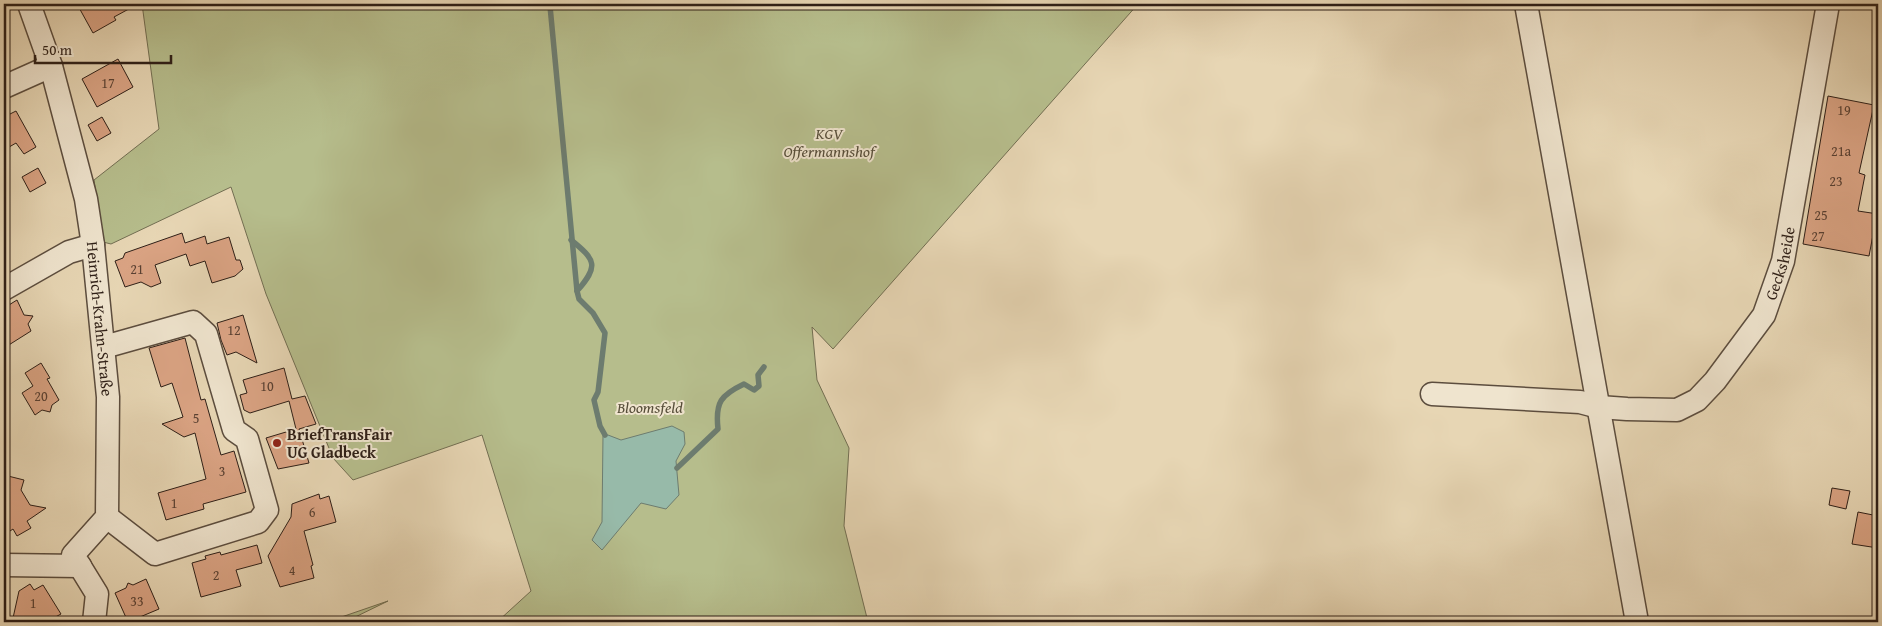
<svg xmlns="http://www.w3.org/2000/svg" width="1882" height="626" font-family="'Gentium Book Plus',serif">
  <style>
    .green { fill: #b6bd8c; stroke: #726e52 }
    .water { fill: #97baa9; stroke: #6d7c6f }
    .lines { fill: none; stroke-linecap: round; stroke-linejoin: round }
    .stream { stroke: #6d7c6f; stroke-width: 5.5 }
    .building { fill: #daa383; stroke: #2e1f17 }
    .street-casing { stroke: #5c4d3e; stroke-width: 25 }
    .street { stroke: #efe4ce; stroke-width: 22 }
    .poi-dot { fill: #8f2418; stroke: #efe4ce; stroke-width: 2 }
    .labels { text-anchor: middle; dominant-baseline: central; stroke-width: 4; stroke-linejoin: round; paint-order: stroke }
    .number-label { font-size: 14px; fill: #594032 }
    .park-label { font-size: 16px; font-style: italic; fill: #574e3a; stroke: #efe4ce }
    .street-label { font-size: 16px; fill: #2e1f17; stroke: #efe4ce }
    .poi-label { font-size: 16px; font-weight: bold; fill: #2e1f17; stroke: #efe4ce; text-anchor: start }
  </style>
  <rect width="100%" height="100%" fill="#e7d6b4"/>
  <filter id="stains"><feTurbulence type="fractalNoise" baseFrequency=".004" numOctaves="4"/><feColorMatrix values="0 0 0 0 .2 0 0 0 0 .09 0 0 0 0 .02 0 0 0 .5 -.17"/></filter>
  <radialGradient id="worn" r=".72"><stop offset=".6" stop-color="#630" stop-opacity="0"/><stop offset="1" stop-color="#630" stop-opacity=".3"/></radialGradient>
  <!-- green -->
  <g class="green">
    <polygon points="142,4 1138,4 833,349 812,327 817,380 849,448 844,526 868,622 497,622 531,591 482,435 353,480 333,458 266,294 231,187 111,244 103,242 94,180 159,129"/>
    <polygon points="388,601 345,622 327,622"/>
  </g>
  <!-- water -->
  <polygon class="water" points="672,426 684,432 685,444 676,461 679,495 666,509 641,503 602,550 592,540 602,522 603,435 608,435 621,440"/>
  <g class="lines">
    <!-- stream -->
    <g class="stream">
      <polyline points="550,6 577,291 579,299 593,313 605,333 598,392 594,400 600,426 605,435"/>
      <path d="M571 240C596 260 599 266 577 291"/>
      <path d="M677 468 718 429C715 402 721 395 744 384L754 390 759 386 758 375 764 367"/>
    </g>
  </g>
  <!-- building -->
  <g class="building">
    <polygon points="77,4 138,4 114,17 116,20 93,33"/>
    <polygon points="118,59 133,87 97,107 82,79"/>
    <polygon points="1828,96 1874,105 1859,173 1865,175 1858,211 1878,214 1878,236 1873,235 1869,256 1803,244"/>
    <polygon points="16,111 36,147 24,154 16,143 4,150 4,117"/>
    <polygon points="102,117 111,133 97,141 88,125"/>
    <polygon points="38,168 46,183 30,192 22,177"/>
    <polygon points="182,233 185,243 205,236 207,244 229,237 236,260 240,260 243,269 235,276 212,283 205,261 190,266 186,254 155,265 161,283 151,287 141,282 125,287 115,261 123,258 125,253"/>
    <polygon points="17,300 24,315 33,316 28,324 31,331 4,348 4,308"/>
    <polygon points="243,315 257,363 236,352 227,355 221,340 217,323"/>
    <polygon points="185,338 201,400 205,399 221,455 234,451 246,492 203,504 204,509 166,520 158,493 206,479 195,433 184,437 162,424 183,417 172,383 161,387 149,348"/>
    <polygon points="41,363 50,378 47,379 59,400 52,405 50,412 42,410 35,415 22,393 33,386 25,373"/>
    <polygon points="284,368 292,399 305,396 316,424 299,429 309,463 278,469 266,438 296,429 289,401 250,413 244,410 240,395 247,393 243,380"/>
    <polygon points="4,475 24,480 21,490 30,505 46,508 27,521 31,528 17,536 13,529 4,535"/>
    <polygon points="1832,488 1850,491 1846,509 1829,505"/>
    <polygon points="319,494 320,499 329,496 336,522 304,531 313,565 311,566 314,578 280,587 268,556 291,517 292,504"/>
    <polygon points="1858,512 1878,516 1878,548 1852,544"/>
    <polygon points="257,545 262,563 236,570 241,586 201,597 192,563 206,559 205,556 220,552 221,555"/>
    <polygon points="146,579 159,609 128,622 115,593 126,588 128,583 133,585"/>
    <polygon points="30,584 34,590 43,585 61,614 46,622 19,622 13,618 19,591"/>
  </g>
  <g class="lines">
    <defs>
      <g id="street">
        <path id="s1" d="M29 4 51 66 86 199 93 245 108 397 107 517 73 555 97 594 94 622"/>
        <polyline points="1526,4 1637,622"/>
        <polyline points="4,87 51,66"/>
        <polyline points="4,289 69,252 93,245"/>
        <polyline points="104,347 193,322 206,334 234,430 247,439 267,510 258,522 155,554 107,517"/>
        <path id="s2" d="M1432 394 1580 402 1599 407 1627 409 1677 410 1697 400 1715 381 1764 315 1783 261 1828 4"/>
        <polyline points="4,565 80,566"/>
      </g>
    </defs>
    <!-- street casing -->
    <use href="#street" class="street-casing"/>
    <!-- street -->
    <use href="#street" class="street"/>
  </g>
  <!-- markers -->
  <circle class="poi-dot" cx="277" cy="443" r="5"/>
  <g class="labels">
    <!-- number labels -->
    <g class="number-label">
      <text x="108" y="83">17</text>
      <text x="1844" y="110">19</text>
      <text x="1841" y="151">21a</text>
      <text x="1836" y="181">23</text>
      <text x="1821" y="215">25</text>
      <text x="1818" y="236">27</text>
      <text x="137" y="269">21</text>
      <text x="234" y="330">12</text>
      <text x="267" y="386">10</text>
      <text x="41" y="396">20</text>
      <text x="196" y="418">5</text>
      <text x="222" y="471">3</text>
      <text x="174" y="503">1</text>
      <text x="312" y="512">6</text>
      <text x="292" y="570">4</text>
      <text x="216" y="575">2</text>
      <text x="137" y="601">33</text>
      <text x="33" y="603">1</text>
    </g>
    <!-- park labels -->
    <g class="park-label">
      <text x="829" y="133">KGV<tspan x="829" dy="18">Offermannshof</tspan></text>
      <text x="650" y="407">Bloomsfeld</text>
    </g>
    <!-- street labels -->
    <g class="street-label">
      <text stroke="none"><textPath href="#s2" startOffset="431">Gecksheide</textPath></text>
      <text stroke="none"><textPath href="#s1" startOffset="324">Heinrich-Krahn-Straße</textPath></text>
    </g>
    <!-- poi labels -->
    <g class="poi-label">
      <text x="287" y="434">BriefTransFair<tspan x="287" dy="18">UG Gladbeck</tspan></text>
    </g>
  </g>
  <!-- margin -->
  <rect width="1882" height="626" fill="none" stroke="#e7d6b4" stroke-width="20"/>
  <rect x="5" y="5" width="1872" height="616" fill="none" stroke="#2e1f17" stroke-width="2.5"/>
  <rect x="10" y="10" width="1862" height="606" fill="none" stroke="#2e1f17"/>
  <!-- scale -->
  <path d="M35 55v8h136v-8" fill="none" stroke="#2e1f17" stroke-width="2.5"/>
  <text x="42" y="55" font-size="15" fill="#2e1f17" stroke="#efe4ce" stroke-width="4" paint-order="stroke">50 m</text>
  <rect width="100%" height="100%" filter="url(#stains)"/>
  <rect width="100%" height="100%" fill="url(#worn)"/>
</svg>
